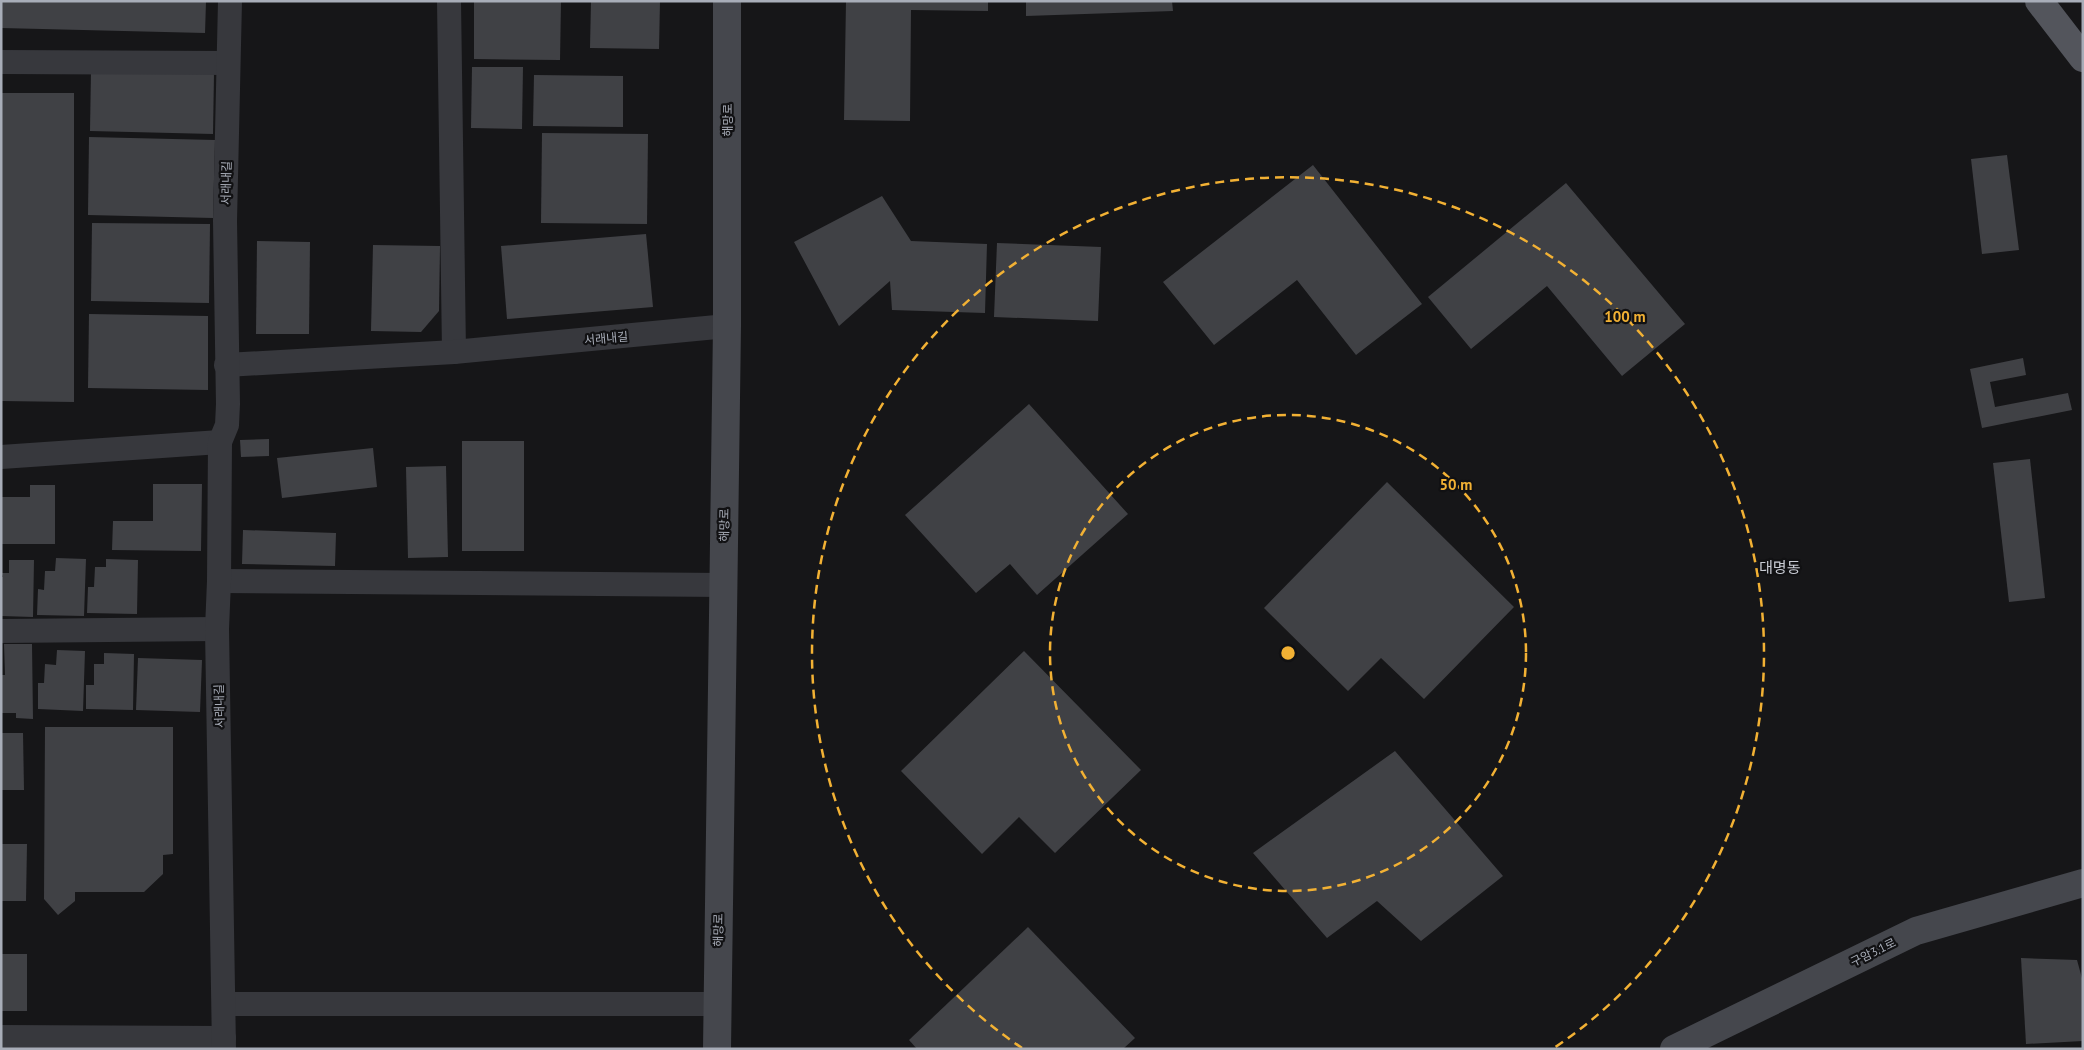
<svg xmlns="http://www.w3.org/2000/svg" width="2084" height="1050" font-family="'PT Sans','Noto Sans KR',sans-serif">
  <style>
    .building { fill: #404145 }
    .lines { fill: none; stroke-linecap: round; stroke-linejoin: round }
    .street { stroke: #37383d; stroke-width: 24 }
    .secondary { stroke: #45474d; stroke-width: 28 }
    .primary { stroke: #53555c; stroke-width: 28 }
    .ring { fill: none; stroke: #f2b134; stroke-width: 2.5; stroke-dasharray: 9 6 }
    .labels { text-anchor: middle; dominant-baseline: central; stroke-width: 4.5; stroke-linejoin: round; paint-order: stroke }
    .street-label { font-size: 12px; fill: #a8adb8; stroke: #111113 }
    .quarter-label { font-size: 15px; fill: #c9ccd4; stroke: #111113 }
    .centre { fill: #f2b134; stroke: #111113; stroke-width: 2.5 }
    .ring-label { font-size: 15px; text-anchor: middle; font-weight: bold; fill: #f2b134; stroke: #111113; stroke-width: 4.5; stroke-linejoin: round; paint-order: stroke }
  </style>
  <rect width="100%" height="100%" fill="#161618"/>
  <!-- building -->
  <g class="building">
    <polygon points="1,1 206,1 205,33 1,28"/>
    <polygon points="474,1 561,1 560,60 474,59"/>
    <polygon points="591,1 660,1 659,49 590,48"/>
    <polygon points="846,1 988,1 988,11 911,10 910,121 844,120"/>
    <polygon points="1026,1 1172,1 1173,11 1026,16"/>
    <polygon points="472,67 523,67 522,129 471,128"/>
    <polygon points="91,71 214,73 213,134 90,131"/>
    <polygon points="534,75 623,76 623,127 533,126"/>
    <polygon points="1,93 74,93 74,402 1,401"/>
    <polygon points="542,133 648,134 647,224 541,223"/>
    <polygon points="89,137 215,140 213,218 88,215"/>
    <polygon points="2007,155 2019,250 1982,254 1971,159"/>
    <polygon points="1313,165 1422,304 1356,355 1297,280 1214,345 1163,282"/>
    <polygon points="1566,183 1685,324 1622,376 1547,286 1471,349 1428,297"/>
    <polygon points="882,196 911,241 987,244 985,313 892,310 890,281 839,326 794,242"/>
    <polygon points="92,223 210,224 209,303 91,301"/>
    <polygon points="646,234 653,307 507,319 501,246"/>
    <polygon points="257,241 310,242 309,334 256,334"/>
    <polygon points="997,243 1101,247 1098,321 994,317"/>
    <polygon points="373,245 440,246 439,311 421,332 371,331"/>
    <polygon points="89,314 208,316 208,390 88,388"/>
    <polygon points="2023,358 2026,375 1990,382 1995,407 2068,393 2072,410 1982,428 1970,369"/>
    <polygon points="1029,404 1128,514 1037,595 1010,564 976,593 905,515"/>
    <polygon points="269,439 269,456 241,457 240,440"/>
    <rect x="462" y="441" width="62" height="110"/>
    <polygon points="373,448 377,487 282,498 277,458"/>
    <polygon points="2030,459 2045,598 2009,602 1993,463"/>
    <polygon points="446,466 448,557 408,558 406,467"/>
    <polygon points="1387,482 1514,607 1424,699 1381,658 1348,691 1264,608"/>
    <polygon points="153,484 202,484 201,551 112,550 113,521 153,521"/>
    <polygon points="30,485 55,485 55,544 1,544 1,497 30,497"/>
    <polygon points="243,530 336,533 335,566 242,564"/>
    <polygon points="56,558 86,559 84,616 37,615 38,589 44,590 45,571 55,571"/>
    <polygon points="106,559 138,560 137,614 87,613 88,587 94,587 95,567 106,567"/>
    <polygon points="9,560 34,560 33,617 1,616 1,577 3,577 2,573 9,573"/>
    <polygon points="4,644 32,644 33,719 16,718 16,713 1,713 1,675 5,675"/>
    <polygon points="57,650 85,651 83,711 38,709 38,683 44,683 45,664 56,665"/>
    <polygon points="1024,651 1141,770 1055,853 1019,817 982,854 901,771"/>
    <polygon points="104,653 134,654 133,710 86,709 86,685 94,685 94,664 104,664"/>
    <polygon points="138,658 202,660 200,712 136,710"/>
    <polygon points="45,727 173,727 173,854 163,855 163,874 144,892 75,892 75,901 58,915 44,899"/>
    <polygon points="1,733 23,733 24,790 1,790"/>
    <polygon points="1395,751 1503,876 1421,941 1377,901 1327,938 1253,853"/>
    <polygon points="1,844 27,844 26,901 1,901"/>
    <polygon points="1028,927 1135,1038 1123,1049 917,1049 909,1040"/>
    <rect x="1" y="954" width="26" height="57"/>
    <polygon points="2021,958 2077,960 2083,982 2083,1041 2026,1044"/>
  </g>
  <g class="lines">
    <!-- street -->
    <g class="street">
      <polyline points="449,1 454,352"/>
      <polyline points="1,62 228,63"/>
      <polyline points="226,365 454,352 727,326"/>
      <polyline points="1,457 220,442"/>
      <polyline points="219,581 724,585"/>
      <polyline points="1,631 217,629"/>
      <polyline points="224,1004 717,1004"/>
      <polyline points="1,1037 224,1038"/>
      <polyline points="224,1049 217,629 219,581 220,442 227,425 228,404 225,221 230,1"/>
    </g>
    <!-- secondary -->
    <g class="secondary">
      <polyline points="717,1049 727,326 727,1"/>
      <polyline points="1674,1049 1916,931 2083,883"/>
    </g>
    <!-- primary -->
    <polyline class="primary" points="2039,1 2083,58"/>
  </g>
  <!-- distance rings -->
  <g class="ring">
    <circle cx="1288" cy="653" r="238"/>
    <path d="M1022 1048A476 476 0 1 1 1554 1048"/>
  </g>
  <g class="labels">
    <!-- street labels -->
    <g class="street-label">
      <text transform="translate(727 120) rotate(-90)">해망로</text>
      <text transform="translate(226 183) rotate(-89)">서래내길</text>
      <text transform="translate(606 338) rotate(-5)">서래내길</text>
      <text transform="translate(724 525) rotate(-89)">해망로</text>
      <text transform="translate(219 706) rotate(-91)">서래내길</text>
      <text transform="translate(718 930) rotate(-89)">해망로</text>
      <text transform="translate(1873 952) rotate(-26)">구암3.1로</text>
    </g>
    <!-- quarter labels -->
    <g class="quarter-label">
      <text x="1780" y="567">대명동</text>
    </g>
  </g>
  <circle cx="1288" cy="653" r="8" class="centre"/>
  <g class="ring-label">
    <text x="1625" y="322">100 m</text>
    <text x="1456" y="490">50 m</text>
  </g>
  <!-- border -->
  <rect width="2084" height="1050" fill="none" stroke="#a8adb8" stroke-width="5"/>
</svg>
